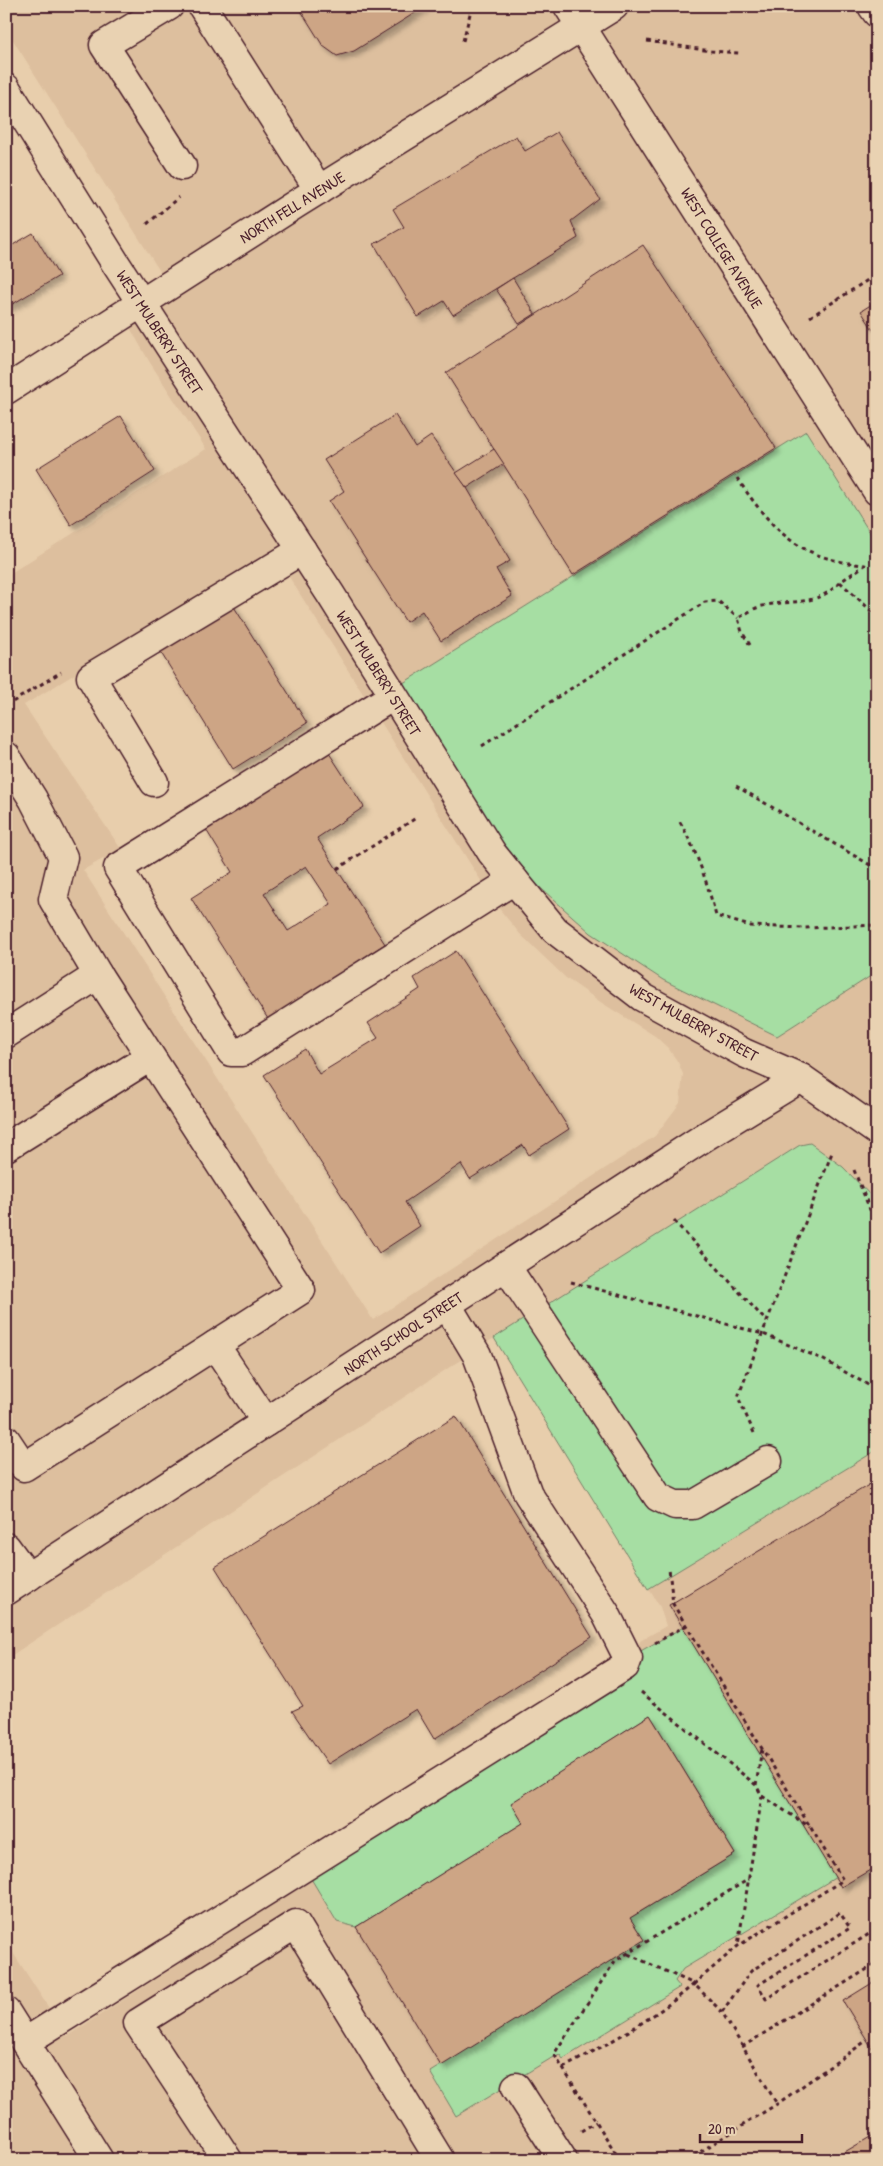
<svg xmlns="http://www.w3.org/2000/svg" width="883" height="2166" font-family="'Patrick Hand',sans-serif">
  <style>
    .built { fill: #ddbf9e; fill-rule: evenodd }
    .green { fill: #a6dea3; stroke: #787e67 }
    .building { fill: #cda585; stroke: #4a1f2b; fill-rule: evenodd; filter: url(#shadow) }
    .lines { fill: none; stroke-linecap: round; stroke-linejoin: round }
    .minor-casing { stroke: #4a1f2b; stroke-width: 31 }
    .major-casing { stroke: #4a1f2b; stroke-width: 31 }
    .path { stroke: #4a1f2b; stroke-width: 3; stroke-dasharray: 4 4; stroke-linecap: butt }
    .minor { stroke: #e9d2b2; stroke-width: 28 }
    .major { stroke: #e9d2b2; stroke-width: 28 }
    .labels { text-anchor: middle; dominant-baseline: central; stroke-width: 4; stroke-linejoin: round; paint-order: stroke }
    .street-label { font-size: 16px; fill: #4a1f2b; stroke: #e9d2b2 }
  </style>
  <defs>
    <filter id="shadow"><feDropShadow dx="4.5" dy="4.5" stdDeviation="2.5" flood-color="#0004"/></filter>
  </defs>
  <rect width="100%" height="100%" fill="#e8ceac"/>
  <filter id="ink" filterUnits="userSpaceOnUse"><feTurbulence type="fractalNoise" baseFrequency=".02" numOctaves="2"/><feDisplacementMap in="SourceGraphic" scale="10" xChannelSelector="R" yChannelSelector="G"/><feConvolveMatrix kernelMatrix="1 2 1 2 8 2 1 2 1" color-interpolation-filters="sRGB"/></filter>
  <g filter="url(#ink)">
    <!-- built -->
    <path class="built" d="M6 6H877V2160H6V1942L67 2036 629 1676 640 1641 666 1626 660 1607 494 1338 6 1659V1538L12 1533 6 1524V576L206 449 149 361 116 303 161 273 6 29ZM274 553 497 906 520 934 566 978 602 1003 655 1036 668 1048 678 1062 683 1074 680 1103 655 1136 373 1320 83 870 121 849 24 705Z"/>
    <!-- green -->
    <g class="green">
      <polygon points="806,431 877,544 877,972 777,1036 663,980 591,933 534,882 486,821 400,685"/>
      <polygon points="810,1143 843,1167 877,1202 877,1450 648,1589 494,1338 800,1145"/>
      <polygon points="687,1625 838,1876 683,1969 675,1981 680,1987 563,2059 560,2055 550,2059 456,2116 430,2072 643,1940 630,1918 735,1854 650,1715 512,1803 523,1823 356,1927 337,1922 310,1877 637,1653"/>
    </g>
    <!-- building -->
    <g class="building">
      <polygon points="298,6 426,6 354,51 337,56 323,46"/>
      <polygon points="557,132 600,199 571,221 578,238 453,315 444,301 418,317 374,244 404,227 393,209 516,136 525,151"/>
      <polygon points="33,233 59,276 6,308 6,249"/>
      <polygon points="643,245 776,448 573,575 446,373"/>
      <polygon points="513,278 535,314 519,324 496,289"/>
      <polygon points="877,301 877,336 861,311"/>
      <polygon points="395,415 415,447 431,436 467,488 510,561 496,569 512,596 441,641 422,611 406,622 329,501 344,491 324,460"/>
      <polygon points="121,416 155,471 71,525 36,469"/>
      <polygon points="494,449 504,464 467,488 456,473"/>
      <polygon points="231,602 307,723 233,769 158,648"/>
      <path d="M327 750 364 807 317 838 385 944 268 1019 191 898 232 872 205 828ZM306 866 331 904 288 931 264 893Z"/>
      <polygon points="456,951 569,1129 529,1155 523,1145 470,1179 461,1164 405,1202 420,1226 379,1253 264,1075 305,1049 319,1074 378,1038 368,1023 420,989 414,978"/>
      <polygon points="456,1416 592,1637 434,1739 416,1709 328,1764 292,1711 303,1706 215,1567"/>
      <polygon points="877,1480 877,1866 841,1887 669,1605"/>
      <polygon points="650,1715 735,1854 630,1918 644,1940 441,2066 356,1927 523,1823 511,1803"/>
      <polygon points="877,1980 877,2056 843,2001"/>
      <polygon points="877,2133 877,2160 831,2160"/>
    </g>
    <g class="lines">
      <defs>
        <g id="minor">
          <polyline points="169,6 104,45 182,166"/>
          <polyline points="202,6 319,190"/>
          <polyline points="872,6 877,13"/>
          <polyline points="6,390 296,204 614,6"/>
          <polyline points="393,696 118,868 231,1052 242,1052 514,880"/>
          <polyline points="6,756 33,799 63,857 53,899 98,975 301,1290 215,1345 266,1422"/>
          <polyline points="154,782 91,677 302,550"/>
          <polyline points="6,1034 98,975"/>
          <polyline points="6,1147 150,1057"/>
          <polyline points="506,1266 658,1497 675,1505 693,1505 768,1461"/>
          <polyline points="6,1440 24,1467 215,1345"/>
          <polyline points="6,1547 28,1577"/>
          <polyline points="6,1591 706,1136 801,1078"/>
          <polyline points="6,2012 99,2160"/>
          <polyline points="25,2042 625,1666 628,1658 606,1614 528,1494 477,1355 447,1305"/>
          <polyline points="516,2087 563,2160"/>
          <polyline points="228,2160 138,2023 296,1924 440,2160"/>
        </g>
        <g id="major">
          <polyline points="568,6 877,491"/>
          <polyline points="6,88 116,264 331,595 492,853 555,930 642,997 744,1053 801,1078 877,1131"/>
        </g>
      </defs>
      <!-- minor casing -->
      <use href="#minor" class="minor-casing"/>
      <!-- major casing -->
      <use href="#major" class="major-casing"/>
      <!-- path -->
      <g class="path">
        <polyline points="463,41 472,6"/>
        <polyline points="647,41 711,51 739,53"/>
        <polyline points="147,224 179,197"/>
        <polyline points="810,317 877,274"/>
        <path d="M737 478C773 531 798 559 865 565L840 582 877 616"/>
        <path d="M750 645 742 632 738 618C745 615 752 609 759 607 789 598 815 609 840 582"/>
        <polyline points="6,706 61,672"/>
        <polyline points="482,746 705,602 718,601 738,618"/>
        <polyline points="736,786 877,869"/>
        <path d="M680 822C697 852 707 882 716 916L750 926 805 928 877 925"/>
        <polyline points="337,869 416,818"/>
        <polyline points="854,1170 877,1227"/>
        <polyline points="674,1221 767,1322"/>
        <polyline points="571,1282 763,1334 822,1359 877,1390"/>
        <polyline points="754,1433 738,1397 833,1150"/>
        <polyline points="655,1643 687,1625"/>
        <polyline points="641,1692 756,1785 762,1796 738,1945"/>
        <polyline points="756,1785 762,1749"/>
        <polyline points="762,1796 810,1827"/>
        <polyline points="628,1954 694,1984 738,1946 843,1880 673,1604 669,1569"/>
        <polyline points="722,2012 751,1971 840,1913 850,1928 758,1985 766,1999 877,1929"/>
        <polyline points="742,2047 877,1963"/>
        <path d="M563 2068C609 2043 654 2019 694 1984L722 2012 777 2104"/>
        <polyline points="581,2131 596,2122"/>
        <polyline points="620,2160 554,2054 615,1961 749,1879"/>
        <polyline points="687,2160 777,2104 866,2041"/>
      </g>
      <!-- minor -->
      <use href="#minor" class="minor"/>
      <!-- major -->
      <use href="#major" class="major"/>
    </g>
  </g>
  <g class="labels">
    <!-- street labels -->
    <g class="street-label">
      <text transform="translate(292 207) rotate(-32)">NORTH FELL AVENUE</text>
      <text transform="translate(722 248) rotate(58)">WEST COLLEGE AVENUE</text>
      <text transform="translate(160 332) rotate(57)">WEST MULBERRY STREET</text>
      <text transform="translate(379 673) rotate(58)">WEST MULBERRY STREET</text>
      <text transform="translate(694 1022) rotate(29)">WEST MULBERRY STREET</text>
      <text transform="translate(403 1333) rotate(-33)">NORTH SCHOOL STREET</text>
    </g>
  </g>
  <!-- margin -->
  <rect width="883" height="2166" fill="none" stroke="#e9d2b2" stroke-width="25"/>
  <rect x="12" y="12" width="858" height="2141" fill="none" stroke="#4a1f2b" stroke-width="2" filter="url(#ink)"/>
  <!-- scale -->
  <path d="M700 2134v8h102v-8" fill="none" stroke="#4a1f2b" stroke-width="2.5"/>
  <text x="708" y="2134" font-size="15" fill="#4a1f2b" stroke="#e9d2b2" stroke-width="4" paint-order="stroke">20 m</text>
</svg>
